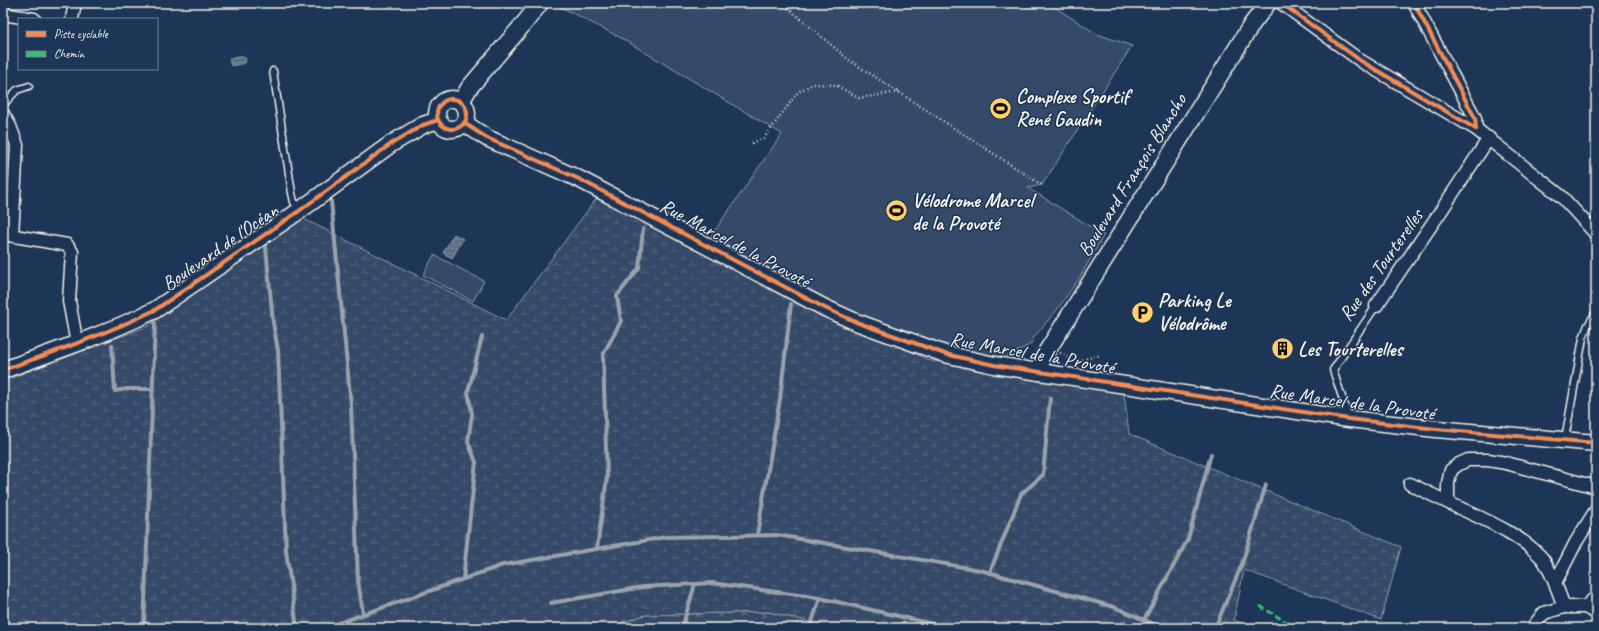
<svg xmlns="http://www.w3.org/2000/svg" width="1599" height="631" font-family="Caveat,sans-serif">
  <style>
    .forest { fill: url(#forest-firs); stroke: #949ea8 }
    .wetland { fill: url(#wetland-marsh); stroke: #949ea8 }
    .pitch { fill: #354a67; stroke: #949ea8 }
    .water { fill: url(#water-rules); stroke: #9aa2ab }
    .lines { fill: none; stroke-linecap: round; stroke-linejoin: round }
    .stream { stroke: #9aa2ab; stroke-width: 4 }
    .lane-casing { stroke: #f4f1e8; stroke-width: 9 }
    .street-casing { stroke: #f4f1e8; stroke-width: 15 }
    .secondary-casing { stroke: #f4f1e8; stroke-width: 19 }
    .path { stroke: #f4f1e8; stroke-width: 2.5; stroke-dasharray: 1 3; stroke-linecap: butt }
    .lane { stroke: #1d3557; stroke-width: 6 }
    .street { stroke: #1d3557; stroke-width: 12 }
    .secondary { stroke: #1d3557; stroke-width: 16 }
    .quiet { stroke: #3abd76; stroke-width: 3; stroke-dasharray: 6 3; stroke-linecap: butt }
    .cycleway-casing { stroke: #1d3557; stroke-width: 6 }
    .cycleway { stroke: #f68b52; stroke-width: 4 }
    .labels { text-anchor: middle; dominant-baseline: central; stroke-width: 3; stroke-linejoin: round; paint-order: stroke }
    .poi-label { font-size: 20px; font-weight: bold; fill: #f4f1e8; stroke: #1d3557; text-anchor: start }
    .street-label { font-size: 20px; fill: #f4f1e8; stroke: #1d3557 }
  </style>
  <defs>
    <pattern id="forest-firs" width="22" height="20" patternUnits="userSpaceOnUse"><rect width="22" height="20" fill="#354a67"/><path d="M5 1l3.5 6h-7zM16 11l3.5 6h-7z" fill="#53657d"/></pattern>
    <pattern id="wetland-marsh" width="20" height="14" patternUnits="userSpaceOnUse"><rect width="20" height="14" fill="#354a67"/><path d="M1 5h8M5 5V1M11 12h8M15 12V8" fill="none" stroke="#53657d"/></pattern>
    <pattern id="water-rules" width="6" height="5" patternUnits="userSpaceOnUse"><rect width="6" height="5" fill="#5e6d82"/><path d="M0 2.5h6" fill="none" stroke="#768294"/></pattern>
  </defs>
  <rect width="100%" height="100%" fill="#1d3557"/>
  <filter id="ink" filterUnits="userSpaceOnUse"><feTurbulence type="fractalNoise" baseFrequency=".025" numOctaves="2"/><feDisplacementMap in="SourceGraphic" scale="8" xChannelSelector="R" yChannelSelector="G"/><feConvolveMatrix kernelMatrix="1 2 1 2 8 2 1 2 1" color-interpolation-filters="sRGB"/></filter>
  <g filter="url(#ink)">
    <!-- forest -->
    <polygon class="forest" points="768,612 837,628 605,628 645,615"/>
    <!-- wetland -->
    <polygon class="wetland" points="599,195 928,360 1124,392 1129,434 1401,547 1381,620 1244,570 1234,620 1252,628 837,628 768,612 645,615 605,628 3,628 3,381 146,327 302,218 506,320"/>
    <!-- pitch -->
    <g class="pitch">
      <path d="M556 3H1048L1097 34 1132 46 1042 185 1028 188 1104 235 1080 277 1057 310 1034 337 1031 344 1005 358C966 352 927 341 890 328 828 305 769 268 711 236L782 134 621 38 555 4Z"/>
      <polygon points="434,255 484,281 473,301 423,275"/>
    </g>
    <!-- water -->
    <g class="water">
      <polygon points="243,56 246,59 245,63 231,66 229,59"/>
      <polygon points="454,234 463,239 452,258 443,253"/>
    </g>
    <g class="lines">
      <!-- stream -->
      <g class="stream">
        <polyline points="331,201 351,405 358,580 363,614"/>
        <polyline points="266,247 273,323 278,350 286,551 297,628"/>
        <polyline points="112,345 115,391 127,389 152,389"/>
        <polyline points="757,535 780,399 791,304"/>
        <polyline points="597,548 607,478 603,355 621,321 617,296 639,268 643,229"/>
        <polyline points="990,572 1021,494 1043,475 1050,398"/>
        <polyline points="463,579 476,462 468,442 472,414 468,392 482,337"/>
        <polyline points="551,603 643,587 712,583 820,598 950,628"/>
        <polyline points="1144,620 1188,539 1211,454"/>
        <polyline points="144,628 155,323"/>
        <polyline points="325,628 503,565 666,537 777,535 980,570 1114,607 1163,628"/>
        <polyline points="682,628 695,584"/>
        <polyline points="810,628 820,598"/>
        <polyline points="1215,628 1242,564 1266,485"/>
      </g>
      <defs>
        <g id="lane">
          <polyline points="273,71 292,193 294,202 299,211"/>
          <polyline points="3,105 17,90 29,86"/>
          <polyline points="1349,418 1333,370 1376,306"/>
          <polyline points="1565,439 1583,338 1588,325 1596,312"/>
        </g>
        <g id="street">
          <polyline points="1281,3 1361,61 1476,129 1562,197 1596,234"/>
          <polyline points="1414,3 1475,118 1476,129"/>
          <polyline points="3,14 34,19"/>
          <polyline points="72,19 75,3"/>
          <polyline points="3,114 10,126 17,145 12,235"/>
          <polyline points="3,234 67,245 72,252 69,301 77,344"/>
          <polyline points="1376,306 1441,211 1489,138"/>
          <polyline points="1410,484 1451,504"/>
          <polyline points="1555,583 1576,542 1596,510"/>
          <path d="M1564 607C1559 593 1550 567 1541 557 1519 533 1480 518 1451 504L1448 499V483L1451 470 1459 464 1468 460H1488L1506 463 1596 487"/>
          <polyline points="1585,607 1596,597"/>
          <polyline points="1532,628 1544,613 1564,607 1585,607 1596,613"/>
        </g>
        <g id="secondary">
          <circle cx="452" cy="114" r="15"/>
          <polyline points="461,102 469,88 526,21 540,3"/>
          <polyline points="464,123 487,138 579,179 825,308 856,322 945,354 994,365 1349,419 1436,429 1596,443"/>
          <path d="M3 370C54 352 106 334 155 310L299 211 391 144 423 125 438 120"/>
          <polyline points="1039,372 1042,359 1252,24 1268,3"/>
        </g>
      </defs>
      <!-- lane casing -->
      <use href="#lane" class="lane-casing"/>
      <!-- street casing -->
      <use href="#street" class="street-casing"/>
      <!-- secondary casing -->
      <use href="#secondary" class="secondary-casing"/>
      <!-- path -->
      <g class="path">
        <polyline points="264,3 271,7 289,3"/>
        <polyline points="782,3 849,60 1042,185"/>
        <polyline points="752,143 764,138 798,92 813,84 836,85 859,98 899,92"/>
        <polyline points="1060,353 1077,361 1101,355"/>
      </g>
      <!-- lane -->
      <use href="#lane" class="lane"/>
      <!-- street -->
      <use href="#street" class="street"/>
      <!-- secondary -->
      <use href="#secondary" class="secondary"/>
      <!-- quiet -->
      <polyline class="quiet" points="1260,606 1296,628"/>
      <defs>
        <g id="cycleway">
          <polyline points="1281,3 1361,61 1476,129"/>
          <polyline points="1414,3 1475,118 1476,129"/>
          <circle cx="452" cy="114" r="15"/>
          <polyline points="464,123 487,138 579,179 825,308 856,322 945,354 994,365 1349,419 1436,429 1596,443"/>
          <path d="M3 370C54 352 106 334 155 310L299 211 391 144 423 125 438 120"/>
        </g>
      </defs>
      <!-- cycleway casing -->
      <use href="#cycleway" class="cycleway-casing"/>
      <!-- cycleway -->
      <use href="#cycleway" class="cycleway"/>
    </g>
  </g>
  <!-- icons -->
  <defs>
    <symbol id="stadium-disc" viewBox="-11 -11 22 22"><circle r="9.5" fill="#ffd166" stroke="#1d3557"/><path d="M0-5a6.5 5 0 1 0 0 10a6.5 5 0 1 0 0-10ZM-3.5-1.8h7v3.6h-7Z" fill="#111"/></symbol>
    <symbol id="parking-disc" viewBox="-11 -11 22 22"><circle r="9.5" fill="#ffd166" stroke="#1d3557"/><path d="M-3.5-5.5H1a3.5 3.5 0 0 1 0 7H-1V5.5H-3.5ZM-1-3.4V-.6H.8a1.4 1.4 0 0 0 0-2.8Z" fill="#111"/></symbol>
    <symbol id="building-disc" viewBox="-11 -11 22 22"><circle r="9.5" fill="#ffd166" stroke="#1d3557"/><path d="M-4-6H4V6H1V3H-1V6H-4ZM-2.5-4.3h1.7v1.8h-1.7ZM.8-4.3h1.7v1.8H.8ZM-2.5-1h1.7V.8h-1.7ZM.8-1h1.7V.8H.8Z" fill="#111"/></symbol>
  </defs>
  <g fill-rule="evenodd">
    <use href="#stadium-disc" x="988" y="96" width="25" height="25"/>
    <use href="#stadium-disc" x="884" y="198" width="25" height="25"/>
    <use href="#parking-disc" x="1130" y="300" width="25" height="25"/>
    <use href="#building-disc" x="1270" y="336" width="25" height="25"/>
  </g>
  <g class="labels">
    <!-- poi labels -->
    <g class="poi-label">
      <text x="1016" y="96">Complexe Sportif<tspan x="1016" dy="23">René Gaudin</tspan></text>
      <text x="912" y="200">Vélodrome Marcel<tspan x="912" dy="23">de la Provoté</tspan></text>
      <text x="1158" y="300">Parking Le<tspan x="1158" dy="23">Vélodrôme</tspan></text>
      <text x="1298" y="349">Les Tourterelles</text>
    </g>
    <!-- street labels -->
    <g class="street-label">
      <text transform="translate(1132 175) rotate(-58)">Boulevard François Blancho</text>
      <text transform="translate(735 243) rotate(28)">Rue Marcel de la Provoté</text>
      <text transform="translate(220 247) rotate(-35)">Boulevard de l'Océan</text>
      <text transform="translate(1381 265) rotate(-55)">Rue des Tourterelles</text>
      <text transform="translate(1032 353) rotate(10)">Rue Marcel de la Provoté</text>
      <text transform="translate(1352 402) rotate(8)">Rue Marcel de la Provoté</text>
    </g>
  </g>
  <!-- margin -->
  <rect width="1599" height="631" fill="none" stroke="#1d3557" stroke-width="16"/>
  <rect x="8" y="8" width="1583" height="615" fill="none" stroke="#f4f1e8" stroke-width="1.5" filter="url(#ink)"/>
  <!-- legend -->
  <rect x="18" y="18" width="140" height="52" fill="#1d3557" stroke="#738091"/>
  <rect x="26" y="31" width="20" height="6" fill="#f68b52" stroke="#738091"/>
  <text x="54" y="38" font-size="12" fill="#f4f1e8">Piste cyclable</text>
  <rect x="26" y="51" width="20" height="6" fill="#3abd76" stroke="#738091"/>
  <text x="54" y="58" font-size="12" fill="#f4f1e8">Chemin</text>
</svg>
